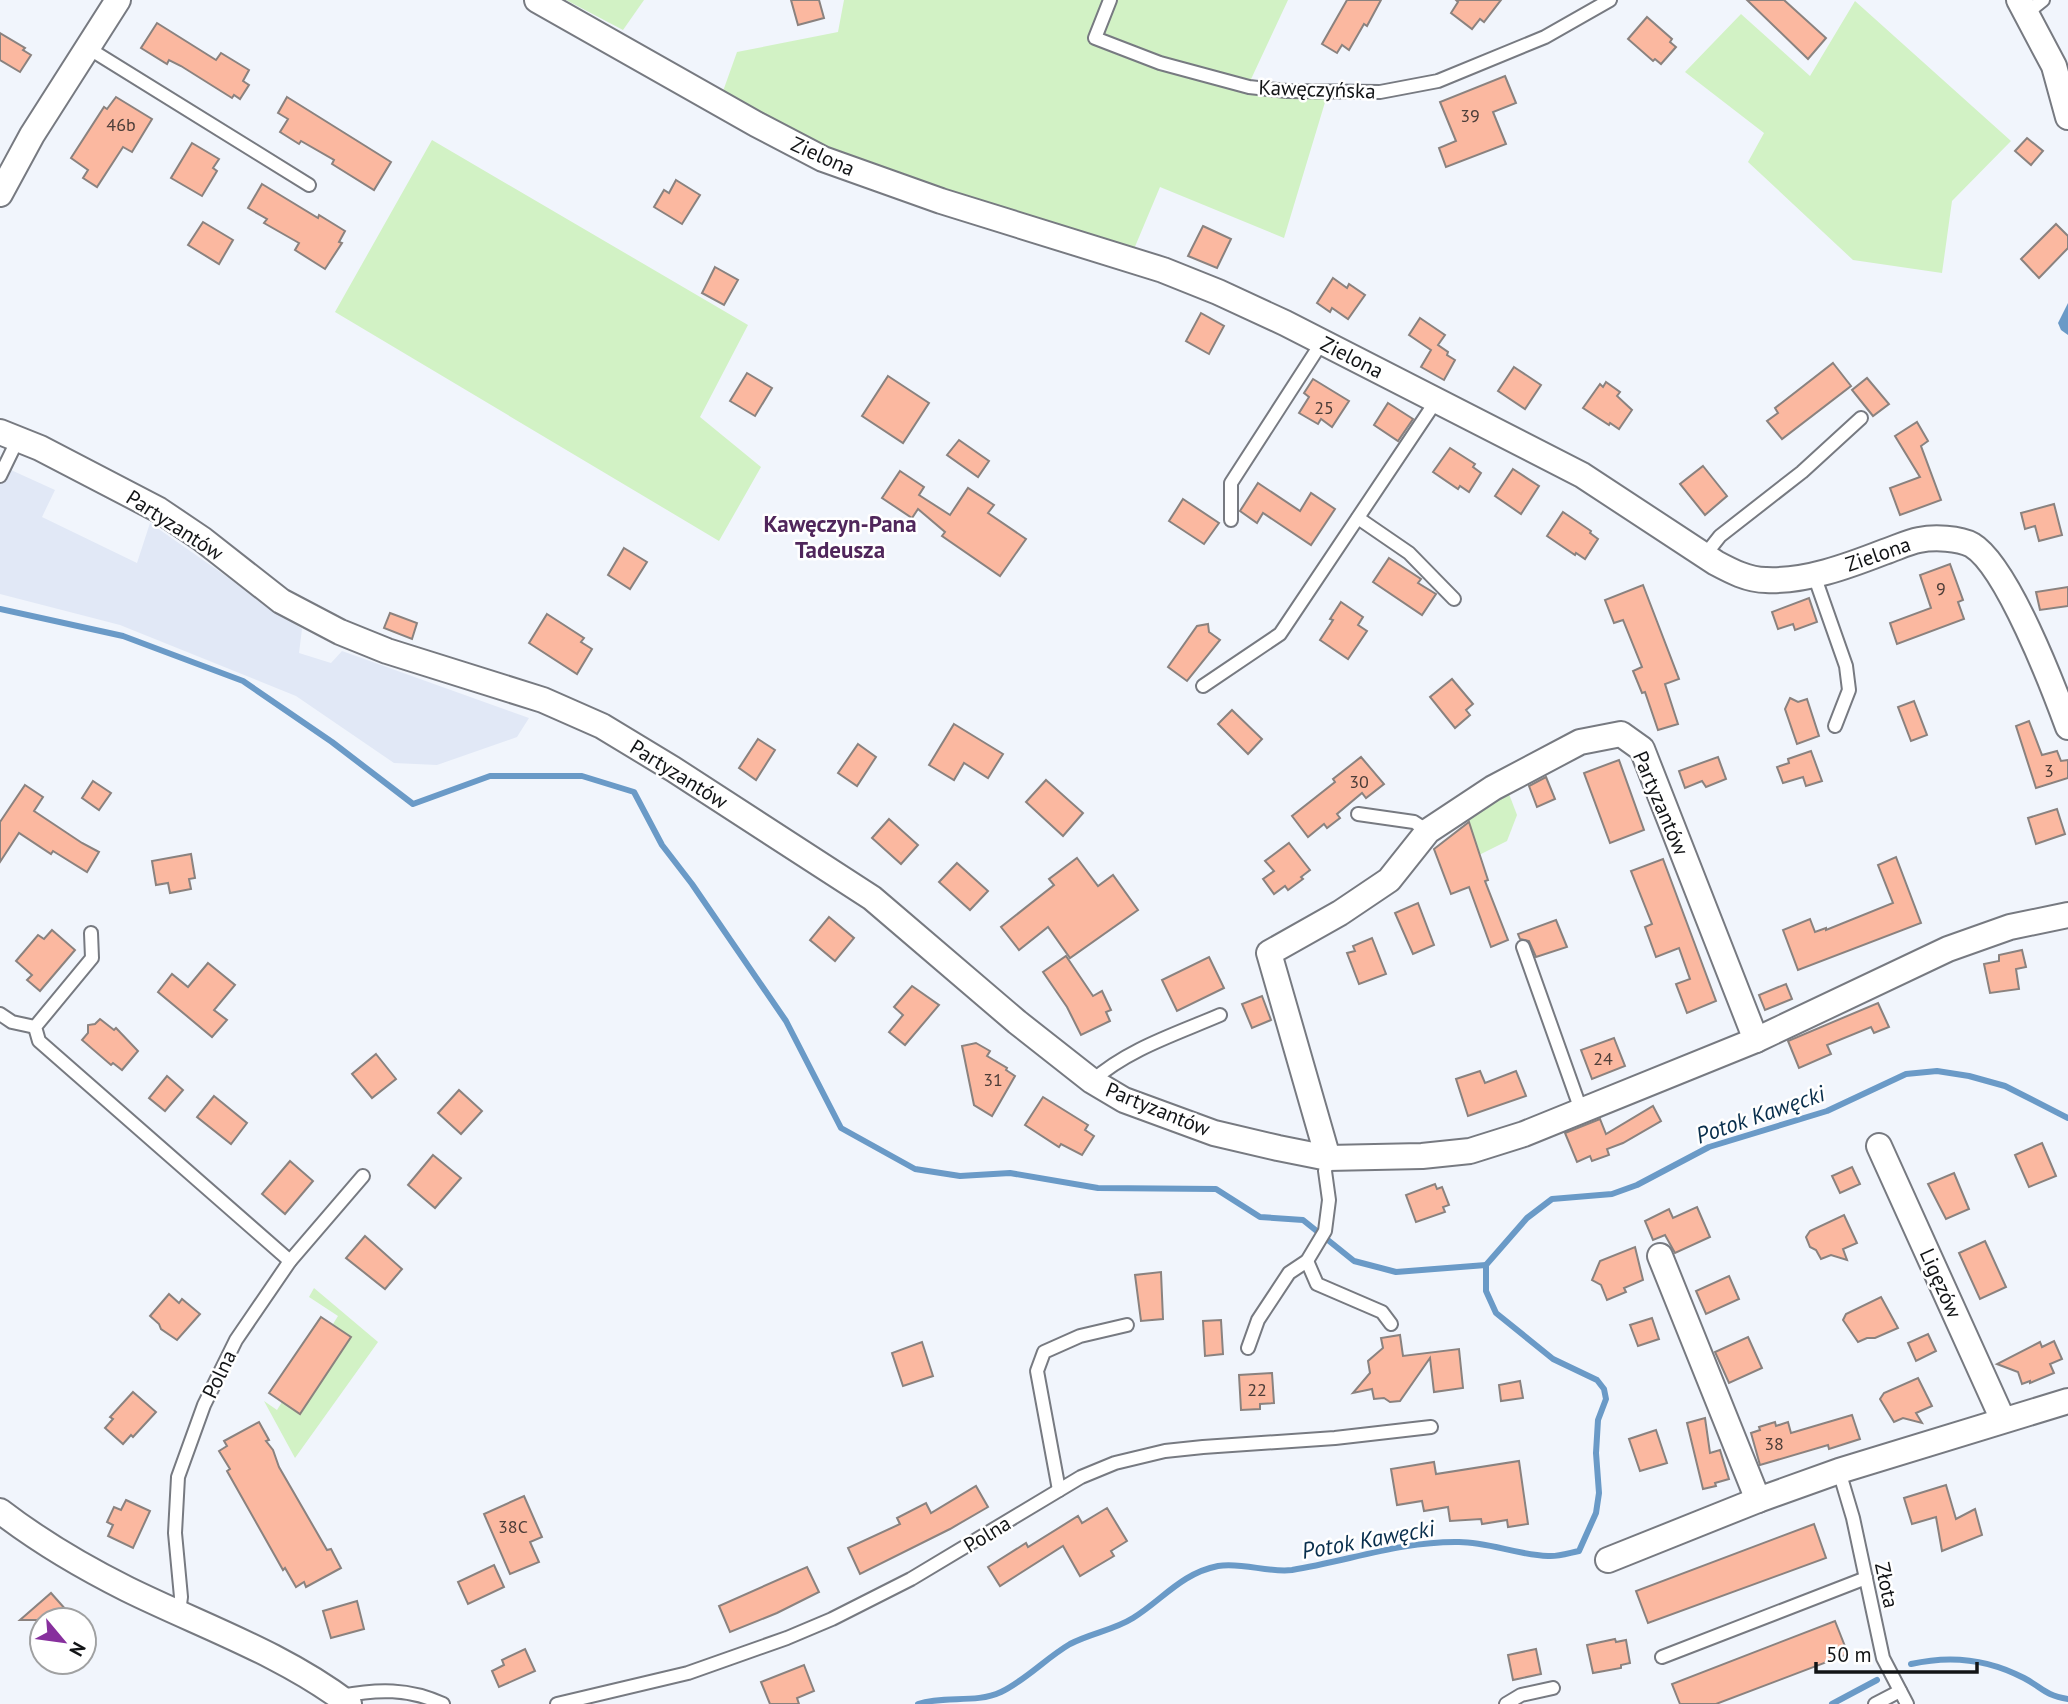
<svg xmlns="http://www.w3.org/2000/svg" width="2068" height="1704" font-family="'PT Sans',sans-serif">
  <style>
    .built { fill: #e1e8f6 }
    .green { fill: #d2f2c5 }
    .water { fill: #6a9ac7 }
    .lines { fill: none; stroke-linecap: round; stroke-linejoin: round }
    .stream { stroke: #6a9ac7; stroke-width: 6 }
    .building { fill: #fbb8a0; stroke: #8a827f; stroke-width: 2 }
    .lane-casing { stroke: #777a81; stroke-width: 16 }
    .street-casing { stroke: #777a81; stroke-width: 28 }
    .lane { stroke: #fff; stroke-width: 12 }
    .street { stroke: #fff; stroke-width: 24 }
    .labels { text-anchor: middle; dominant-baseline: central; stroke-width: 5; stroke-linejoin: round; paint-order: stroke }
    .number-label { font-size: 18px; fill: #4c3d38 }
    .street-label { font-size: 21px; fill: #121416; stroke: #fff }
    .neighbourhood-label { font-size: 23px; font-weight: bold; fill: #50265b; stroke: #fff }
    .water-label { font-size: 23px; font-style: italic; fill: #082e4c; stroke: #fff }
  </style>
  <rect width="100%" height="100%" fill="#f1f5fc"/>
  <!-- built -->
  <polygon class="built" points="0,465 55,490 42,517 137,563 150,523 302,629 299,653 331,663 342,651 529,718 517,737 437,765 394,763 296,696 120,625 0,594"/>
  <!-- green -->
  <g class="green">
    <polygon points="566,0 644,0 623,30"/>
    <polygon points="844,0 1288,0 1245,92 1326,99 1284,238 1160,187 1134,249 836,158 722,94 737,52 838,32"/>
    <polygon points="1855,1 2011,141 1952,201 1942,273 1853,260 1748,162 1764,133 1685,72 1741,14 1810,76"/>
    <polygon points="432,140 748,325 700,417 761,467 719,541 335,312"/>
    <polygon points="1509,794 1517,815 1507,841 1479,855 1468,820"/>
    <polygon points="314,1288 378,1342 295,1458 264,1401 277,1410 282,1402 351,1337 333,1324 338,1316 309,1297"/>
  </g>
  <!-- water -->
  <polygon class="water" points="2068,303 2068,335 2061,330 2058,323"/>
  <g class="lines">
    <!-- stream -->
    <g class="stream">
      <polyline points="0,609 123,636 243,681 332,742 413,804 490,776 582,776 634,792 662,845 692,884 786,1021 841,1128 915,1169 960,1176 1010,1173 1098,1188 1216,1189 1260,1217 1303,1220 1354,1261 1396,1272 1486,1265"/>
      <path d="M1911 1664C1950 1655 1988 1659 2024 1678 2043 1688 2044 1695 2068 1699"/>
      <path d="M918 1704C945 1695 975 1704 1001 1692 1026 1680 1046 1658 1070 1644 1091 1633 1114 1630 1133 1618 1162 1600 1182 1573 1218 1566 1243 1562 1268 1573 1292 1570 1348 1561 1402 1541 1459 1542 1489 1542 1517 1555 1548 1556 1558 1557 1569 1553 1579 1551L1596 1513 1599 1493 1596 1453 1598 1420 1606 1399 1604 1389 1597 1380 1553 1359 1496 1313 1486 1291V1265L1527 1218 1552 1199 1612 1194 1637 1185 1709 1147 1827 1111 1906 1074 1937 1071 1969 1076 2005 1086 2068 1118"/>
      <polyline points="1832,1704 1877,1680"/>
    </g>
  </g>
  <!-- building -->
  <g class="building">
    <polygon points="791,0 819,0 824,18 798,25"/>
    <polygon points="1347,0 1381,0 1367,26 1364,24 1349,50 1342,45 1337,53 1322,44"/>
    <polygon points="1456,0 1501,0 1484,22 1480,19 1472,29 1451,13 1458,2"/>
    <polygon points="1747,0 1784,0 1826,38 1808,59"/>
    <polygon points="1647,17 1672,39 1670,42 1676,47 1661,64 1655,59 1653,61 1628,39"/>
    <polygon points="157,23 216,60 221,53 249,70 243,81 249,85 240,99 234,95 232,98 181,66 169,60 167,64 141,48"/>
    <polygon points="0,33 25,48 23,50 31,55 20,72 0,60"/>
    <polygon points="1505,76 1516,103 1493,112 1506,144 1446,167 1439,148 1456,141 1440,102"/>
    <polygon points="116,97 152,119 132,152 123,147 97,187 83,178 88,170 71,158 104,107 107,109"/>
    <polygon points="287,97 391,162 374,190 332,164 334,160 301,141 299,144 280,132 288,119 278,113"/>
    <polygon points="2027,138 2043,151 2031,165 2015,151"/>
    <polygon points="192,143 219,159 213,168 217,171 202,196 171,178"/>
    <polygon points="676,180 700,195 682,224 654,207 664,190 669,193"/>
    <polygon points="262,184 318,218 319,215 345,231 339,242 342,243 325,269 295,250 299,243 264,223 267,219 248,208"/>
    <polygon points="203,222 233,240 219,264 188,245"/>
    <polygon points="2056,224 2068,236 2068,248 2039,278 2021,259"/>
    <polygon points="1203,226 1231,239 1217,268 1188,256"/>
    <polygon points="715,267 738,280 724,305 702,293"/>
    <polygon points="1333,278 1347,288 1349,284 1365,295 1348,319 1332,308 1330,312 1317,303"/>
    <polygon points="1201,313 1224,326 1209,354 1186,341"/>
    <polygon points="1420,318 1445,335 1438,345 1448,352 1447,355 1455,360 1444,380 1421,367 1431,350 1409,335"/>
    <polygon points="1833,363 1851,386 1782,439 1767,421 1778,413 1775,408"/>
    <polygon points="1514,367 1541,385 1525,409 1498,391"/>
    <polygon points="747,373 772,388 755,416 730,401"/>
    <polygon points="888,376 929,403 903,443 862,416"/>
    <polygon points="1867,378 1889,404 1873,416 1852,390"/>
    <polygon points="1313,379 1349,401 1332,427 1321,419 1318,424 1299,413 1309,397 1304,393"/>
    <polygon points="1606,382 1620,392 1617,396 1632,410 1619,429 1610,423 1609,425 1583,408 1600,384 1603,387"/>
    <polygon points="1388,403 1413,419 1398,441 1374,425"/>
    <polygon points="1917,422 1928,441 1921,446 1941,500 1900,515 1890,488 1920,477 1895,436"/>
    <polygon points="959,440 989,461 978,477 947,455"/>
    <polygon points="1450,448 1475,464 1473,467 1481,473 1469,492 1460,486 1458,489 1433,472"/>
    <polygon points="1703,466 1727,496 1705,515 1680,484"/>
    <polygon points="1513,469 1539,486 1521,514 1495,496"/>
    <polygon points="900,471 924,487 919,495 950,515 968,488 994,505 988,513 1026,539 1000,576 942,536 945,532 918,509 912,518 882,498"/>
    <polygon points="1258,483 1300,511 1311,493 1335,509 1311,545 1263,513 1257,523 1240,511"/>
    <polygon points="1183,499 1219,523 1204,544 1169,521"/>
    <polygon points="2054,504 2062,535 2039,541 2035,526 2025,529 2021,513"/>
    <polygon points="1563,512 1591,531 1590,533 1598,539 1585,559 1576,553 1575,555 1547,536"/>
    <polygon points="624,548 647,562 630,589 608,575"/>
    <polygon points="1389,558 1421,579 1418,583 1436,594 1422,615 1373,582"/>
    <polygon points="1950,564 1963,600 1958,602 1964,619 1897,644 1890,623 1931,608 1920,575"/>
    <polygon points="1643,585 1679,679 1665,684 1678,724 1658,730 1645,692 1642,693 1633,671 1642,667 1623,620 1614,623 1605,600"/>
    <polygon points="2068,587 2068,606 2040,610 2036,592"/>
    <polygon points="1809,598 1817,622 1795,630 1793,624 1778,629 1772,612"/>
    <polygon points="1341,602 1363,617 1358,625 1367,631 1348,659 1320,640 1333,620 1330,619"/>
    <polygon points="390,613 417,623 412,639 384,628"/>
    <polygon points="547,614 584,638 581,642 592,649 577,674 529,643"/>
    <polygon points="1208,624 1209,632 1220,640 1187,681 1168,667 1197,626"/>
    <polygon points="1452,679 1473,704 1466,710 1470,715 1455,728 1430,697"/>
    <polygon points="1790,698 1798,702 1807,699 1819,736 1797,744 1785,709"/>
    <polygon points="1914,701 1927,735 1911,741 1898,707"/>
    <polygon points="1232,710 1262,739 1248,754 1218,724"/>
    <polygon points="2029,721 2042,755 2057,751 2061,761 2068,760 2068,778 2036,788 2016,726"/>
    <polygon points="954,724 1003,754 988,778 964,763 954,780 929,765"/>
    <polygon points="758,739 775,750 756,780 739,768"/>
    <polygon points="858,744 876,757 857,786 838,773"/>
    <polygon points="1811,751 1822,781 1806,786 1803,777 1783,783 1777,767 1789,763 1788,759"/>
    <polygon points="1361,757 1384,784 1366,798 1362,793 1337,814 1340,818 1327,828 1324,824 1308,837 1292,816 1335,782 1333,779"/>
    <polygon points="1718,757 1726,779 1706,787 1702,781 1685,788 1679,771"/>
    <polygon points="1619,760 1644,830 1610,843 1584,773"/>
    <polygon points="1546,777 1555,799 1537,807 1529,786"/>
    <polygon points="1046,780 1083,813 1063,836 1026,802"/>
    <polygon points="93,781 111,793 99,810 82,798"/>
    <polygon points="25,785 43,797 34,811 82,843 99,852 87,872 53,851 51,854 19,833 0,862 0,822"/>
    <polygon points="2057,809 2065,834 2036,844 2028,818"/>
    <polygon points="889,819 918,845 901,864 872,838"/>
    <polygon points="1469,822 1488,880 1485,881 1508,940 1491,947 1469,887 1451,894 1434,849"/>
    <polygon points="1289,843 1310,870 1301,877 1303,879 1288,890 1285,886 1274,894 1263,879 1274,871 1265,861"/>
    <polygon points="191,854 195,878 189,879 191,889 170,893 168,883 156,885 152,861"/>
    <polygon points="1896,857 1921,923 1798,970 1783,930 1810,919 1815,932 1826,928 1826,930 1893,903 1878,865"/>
    <polygon points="1077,858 1098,886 1113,875 1138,910 1070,958 1048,927 1019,950 1001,927 1054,885 1049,879"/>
    <polygon points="1663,859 1716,1001 1687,1013 1676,984 1690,979 1679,948 1656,957 1645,927 1652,924 1631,871"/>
    <polygon points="957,863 988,891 970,910 939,882"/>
    <polygon points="1418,903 1434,945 1413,954 1395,913"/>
    <polygon points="829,917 854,938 835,961 810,940"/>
    <polygon points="1556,920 1567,947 1536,957 1529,941 1520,939 1518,934"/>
    <polygon points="52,930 75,950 40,991 27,980 32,975 16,961 38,935 44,939"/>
    <polygon points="1372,938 1386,974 1359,984 1347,953 1355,951 1353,946"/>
    <polygon points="2022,950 2026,967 2016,969 2019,989 1990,993 1984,964 1999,961 1999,955"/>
    <polygon points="1066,956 1093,996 1102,991 1111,1010 1106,1012 1110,1021 1081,1035 1067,1007 1043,972"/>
    <polygon points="1209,957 1224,988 1177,1011 1162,980"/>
    <polygon points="208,963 235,985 214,1010 227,1020 212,1037 158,992 172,974 188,987"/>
    <polygon points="1786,984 1792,999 1765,1010 1759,995"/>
    <polygon points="912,986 939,1005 905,1045 889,1032 903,1015 894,1007"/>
    <polygon points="1262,996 1271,1020 1252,1028 1242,1004"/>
    <polygon points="1878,1003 1889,1027 1874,1033 1871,1027 1827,1045 1831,1054 1799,1068 1788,1041"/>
    <polygon points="100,1019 114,1030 116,1028 138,1051 122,1070 113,1063 111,1065 82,1040 88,1033 88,1025 95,1024"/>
    <polygon points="1614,1038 1625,1066 1592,1079 1581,1050"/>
    <polygon points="976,1043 990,1051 987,1056 1007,1068 1006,1070 1015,1076 992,1116 974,1105 962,1046"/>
    <polygon points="376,1054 396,1079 372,1098 352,1074"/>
    <polygon points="1480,1071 1485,1083 1516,1071 1526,1096 1468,1116 1456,1079"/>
    <polygon points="167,1076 183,1090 165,1111 149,1098"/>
    <polygon points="459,1090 482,1111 461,1134 438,1113"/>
    <polygon points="214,1096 247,1123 231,1144 197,1117"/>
    <polygon points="1043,1097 1088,1125 1085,1130 1094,1136 1082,1155 1061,1144 1059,1147 1025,1125"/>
    <polygon points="1653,1106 1661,1121 1623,1143 1607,1149 1609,1155 1592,1161 1590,1156 1577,1162 1565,1133 1600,1119 1606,1134"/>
    <polygon points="2042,1143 2056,1176 2029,1187 2015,1155"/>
    <polygon points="433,1155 461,1178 435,1208 408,1185"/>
    <polygon points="290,1161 313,1181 285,1214 262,1194"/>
    <polygon points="1852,1167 1860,1184 1840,1193 1832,1176"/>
    <polygon points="1954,1173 1969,1209 1946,1219 1928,1184"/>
    <polygon points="1435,1184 1437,1189 1442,1187 1449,1205 1443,1207 1445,1212 1416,1222 1406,1195"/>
    <polygon points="1697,1207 1710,1237 1675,1253 1665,1235 1653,1240 1645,1221 1669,1209 1673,1218"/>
    <polygon points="1844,1215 1857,1243 1843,1249 1847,1260 1831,1255 1821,1259 1816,1250 1810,1247 1806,1237 1810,1231"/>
    <polygon points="365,1236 402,1269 385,1289 346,1258"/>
    <polygon points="1985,1241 2006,1287 1980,1299 1959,1253"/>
    <polygon points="1635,1247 1643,1280 1624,1288 1626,1292 1607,1300 1601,1285 1592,1280 1600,1261"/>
    <polygon points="1161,1272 1163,1319 1141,1321 1135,1275"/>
    <polygon points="1729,1276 1739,1299 1706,1314 1696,1291"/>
    <polygon points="169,1294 179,1303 182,1299 200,1314 177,1340 161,1329 159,1324 150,1316"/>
    <polygon points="1881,1297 1898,1328 1875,1338 1867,1338 1858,1342 1843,1320 1846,1314"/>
    <polygon points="321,1317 351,1337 300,1414 269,1393"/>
    <polygon points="1652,1318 1659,1339 1638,1346 1630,1325"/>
    <polygon points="1221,1320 1223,1354 1205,1356 1203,1321"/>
    <polygon points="1928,1334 1936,1351 1916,1361 1908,1343"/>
    <polygon points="1400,1335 1403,1356 1459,1349 1463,1388 1434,1392 1430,1358 1400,1401 1390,1402 1384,1398 1374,1399 1372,1389 1353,1393 1370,1373 1368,1361 1383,1348 1381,1338"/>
    <polygon points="1748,1337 1762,1368 1729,1383 1715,1352"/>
    <polygon points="2054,1341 2062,1359 2050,1364 2054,1373 2030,1383 2030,1381 2022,1384 2018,1372 1997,1364 2040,1342 2042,1347"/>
    <polygon points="922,1342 933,1376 903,1386 892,1353"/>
    <polygon points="1272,1373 1274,1403 1260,1404 1260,1409 1241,1410 1239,1375"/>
    <polygon points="1918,1378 1932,1406 1916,1413 1922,1423 1903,1418 1894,1422 1880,1399 1884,1393"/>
    <polygon points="1520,1381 1523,1398 1501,1401 1499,1385"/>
    <polygon points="133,1392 156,1412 133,1437 131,1435 123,1444 105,1428 113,1419 110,1417"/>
    <polygon points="1852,1415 1860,1439 1829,1449 1828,1445 1760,1465 1751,1433 1760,1430 1759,1427 1775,1422 1776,1426 1788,1422 1791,1433"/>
    <polygon points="1705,1418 1710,1453 1720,1450 1729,1479 1715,1483 1716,1486 1703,1489 1687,1423"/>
    <polygon points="259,1422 269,1440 266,1441 273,1450 279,1467 327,1550 331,1549 341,1568 306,1587 304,1582 296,1587 285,1568 283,1570 227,1471 230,1469 219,1451 227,1446 224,1441"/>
    <polygon points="1656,1430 1667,1463 1640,1471 1629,1439"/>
    <polygon points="1519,1461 1528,1524 1508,1527 1507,1520 1482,1524 1481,1519 1450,1521 1448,1507 1424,1511 1422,1501 1397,1505 1391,1469 1434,1462 1436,1474"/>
    <polygon points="1946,1485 1956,1519 1975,1509 1982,1535 1942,1551 1936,1517 1912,1524 1904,1498"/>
    <polygon points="976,1486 988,1507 950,1529 860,1574 848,1548 900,1524 897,1518 926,1503 931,1513"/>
    <polygon points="524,1496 542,1537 530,1542 539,1562 510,1574 484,1514"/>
    <polygon points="126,1500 150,1511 133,1548 108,1536 113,1525 107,1522 114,1507 121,1510"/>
    <polygon points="1107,1508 1127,1541 1111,1551 1114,1556 1080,1576 1063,1546 1000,1586 988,1567 1026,1543 1028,1547 1078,1516 1082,1523"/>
    <polygon points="1814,1524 1826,1558 1648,1623 1636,1591"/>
    <polygon points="494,1565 504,1587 468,1604 458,1582"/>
    <polygon points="807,1567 819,1592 777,1613 730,1632 719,1606"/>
    <polygon points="51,1593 75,1620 20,1620"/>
    <polygon points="357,1601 364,1629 331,1638 323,1611"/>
    <polygon points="1835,1621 1848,1654 1716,1704 1680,1704 1672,1684"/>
    <polygon points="1615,1639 1616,1642 1626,1640 1630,1663 1621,1665 1621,1668 1593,1673 1587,1645"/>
    <polygon points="525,1649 535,1671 499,1687 492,1671 504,1665 502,1660"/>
    <polygon points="1536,1649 1541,1674 1513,1680 1508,1655"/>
    <polygon points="804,1665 814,1691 797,1698 799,1704 770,1704 761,1682"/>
  </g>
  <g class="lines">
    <defs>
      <g id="lane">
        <polyline points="1110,0 1095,38 1160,63 1249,87 1287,91 1380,92 1438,81 1545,37 1610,0"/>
        <polyline points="2028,12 2043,0"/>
        <polyline points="88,48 309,185"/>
        <polyline points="0,476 18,439"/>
        <polyline points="1358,518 1409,553 1454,599"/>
        <polyline points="1231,520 1231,483 1322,342"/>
        <polyline points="1705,555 1720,536 1802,472 1861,418"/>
        <polyline points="1814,575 1846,666 1849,690 1835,726"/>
        <polyline points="1203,686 1280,634 1436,401"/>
        <polyline points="1358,814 1414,822 1428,831"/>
        <polyline points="91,933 92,958 35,1027 39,1041 290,1261"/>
        <polyline points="1523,947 1581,1110"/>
        <polyline points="0,1014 12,1022 35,1027"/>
        <path d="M1092 1081C1128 1049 1176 1034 1220 1015"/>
        <polyline points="1307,1261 1317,1284 1382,1312 1391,1324"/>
        <polyline points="1248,1348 1258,1320 1289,1273 1307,1261 1325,1231 1329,1200 1325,1171 1328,1158"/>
        <polyline points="1839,1471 1853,1518 1883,1658 1907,1704"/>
        <polyline points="1059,1490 1037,1371 1044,1352 1080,1336 1127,1325"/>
        <polyline points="179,1612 181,1597 175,1533 178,1477 204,1405 236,1340 290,1261 363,1176"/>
        <polyline points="1662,1657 1866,1578"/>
        <path d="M341 1696C377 1689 409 1688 443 1704"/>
        <polyline points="557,1704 688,1673 787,1638 832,1619 911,1579 1081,1477 1115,1463 1165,1451 1203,1447 1335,1438 1431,1427"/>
        <polyline points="1506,1704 1521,1695 1553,1688"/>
        <polyline points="1875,1704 1900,1691"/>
      </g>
      <g id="street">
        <path d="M537 0 756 124 823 159 941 201 1163 270 1218 292 1285 323 1582 475 1716 563C1731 571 1748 580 1766 580 1805 582 1848 566 1884 552 1896 548 1908 542 1919 540 1934 537 1959 538 1972 545 2007 566 2053 686 2068 727"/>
        <polyline points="2019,0 2054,66 2068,117"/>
        <polyline points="0,194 32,135 118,0"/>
        <polyline points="0,432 40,448 159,510 202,539 281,601 340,632 387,651 543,700 602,726 673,769 872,898 1017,1022 1092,1081 1124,1100 1214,1133 1278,1148 1328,1158 1422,1156 1470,1151 1524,1134 1756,1040 1948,949 2010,927 2068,915"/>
        <polyline points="1879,1146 2003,1420"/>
        <polyline points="1328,1158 1269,953 1340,913 1389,880 1428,831 1493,788 1580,742 1621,734 1642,749 1756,1040"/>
        <polyline points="1660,1256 1758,1500 1839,1471 2068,1401"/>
        <path d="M0 1511C39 1541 83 1567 127 1589 202 1626 282 1653 349 1704"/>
        <polyline points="1608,1560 1758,1500"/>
      </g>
    </defs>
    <!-- lane casing -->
    <use href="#lane" class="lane-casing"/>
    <!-- street casing -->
    <use href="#street" class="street-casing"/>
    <!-- lane -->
    <use href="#lane" class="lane"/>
    <!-- street -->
    <use href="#street" class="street"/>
  </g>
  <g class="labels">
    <!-- number labels -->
    <g class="number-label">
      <text x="1470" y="115">39</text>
      <text x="121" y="124">46b</text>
      <text x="1324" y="407">25</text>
      <text x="1941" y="588">9</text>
      <text x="2049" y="770">3</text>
      <text x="1359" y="781">30</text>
      <text x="1603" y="1058">24</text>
      <text x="993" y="1079">31</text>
      <text x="1257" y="1389">22</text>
      <text x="1774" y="1443">38</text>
      <text x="513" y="1526">38C</text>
    </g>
    <!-- street labels -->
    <g class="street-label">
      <text transform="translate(1317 89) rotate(2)">Kawęczyńska</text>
      <text transform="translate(823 156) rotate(24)">Zielona</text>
      <text transform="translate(1352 357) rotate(27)">Zielona</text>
      <text transform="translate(175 525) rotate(33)">Partyzantów</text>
      <text transform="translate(1878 554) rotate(-19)">Zielona</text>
      <text transform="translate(679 774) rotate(32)">Partyzantów</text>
      <text transform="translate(1661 803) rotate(67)">Partyzantów</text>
      <text transform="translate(1158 1109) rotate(22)">Partyzantów</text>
      <text transform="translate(1941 1283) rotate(66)">Ligęzów</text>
      <text transform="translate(219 1374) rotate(-64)">Polna</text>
      <text transform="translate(987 1534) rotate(-31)">Polna</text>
      <text transform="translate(1887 1585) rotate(78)">Złota</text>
    </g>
    <!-- neighbourhood labels -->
    <g class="neighbourhood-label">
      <text x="840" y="523">Kawęczyn-Pana<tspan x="840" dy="26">Tadeusza</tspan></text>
    </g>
    <!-- water labels -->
    <g class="water-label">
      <text transform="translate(1760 1114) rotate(-19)">Potok Kawęcki</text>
      <text transform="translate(1368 1539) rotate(-10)">Potok Kawęcki</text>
    </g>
  </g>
  <!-- north arrow -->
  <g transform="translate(63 1641) rotate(119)"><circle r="33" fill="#ffffff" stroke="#a0a1a2" stroke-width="2"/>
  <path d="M0-5L12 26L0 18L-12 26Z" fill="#87309d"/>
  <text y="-10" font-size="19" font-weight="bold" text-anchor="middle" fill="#121416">N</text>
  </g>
  <!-- scale -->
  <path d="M1816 1662v10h161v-10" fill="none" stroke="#121416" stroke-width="3.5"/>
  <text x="1826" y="1662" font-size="21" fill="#121416" stroke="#ffffff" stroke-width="5" paint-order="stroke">50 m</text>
</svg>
